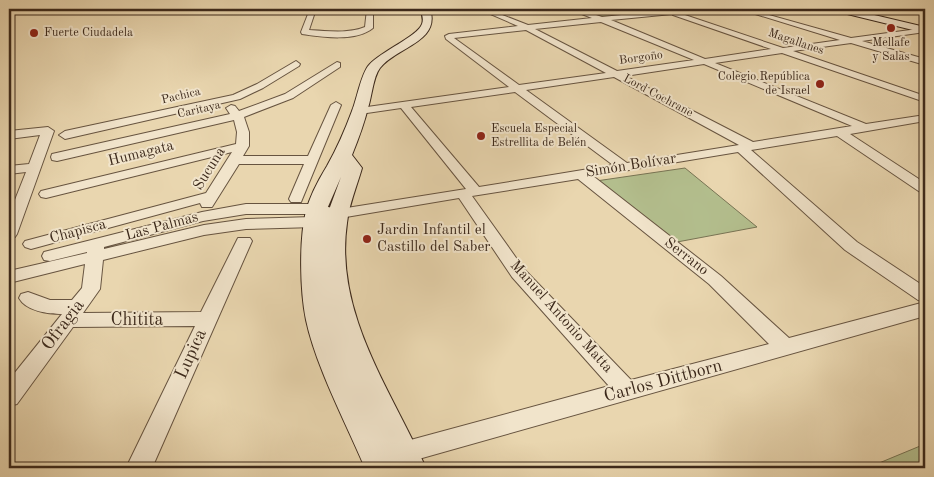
<svg xmlns="http://www.w3.org/2000/svg" width="934" height="477" font-family="'Old Standard TT',serif">
  <style>
    .green { fill: #b3be8d; stroke: #787454 }
    .lines { fill: none; stroke-linecap: round; stroke-linejoin: round }
    .street-casing { stroke: #675440; stroke-width: 2 }
    .secondary-casing { stroke: #3c291b; stroke-width: 2 }
    .street { fill: #f1e4cb; fill-rule: evenodd }
    .secondary { fill: #f1e4cb; fill-rule: evenodd }
    .poi-dot { fill: #8f2418; stroke: #f1e4cb; stroke-width: 2 }
    .labels { text-anchor: middle; dominant-baseline: central; stroke-width: 4; stroke-linejoin: round; paint-order: stroke }
    .far-poi-label { font-size: 12px; fill: #3c291b; stroke: #f1e4cb; text-anchor: start }
    .far-street-label { font-size: 12px; fill: #3c291b; stroke: #f1e4cb }
    .street-label { font-size: 15px; fill: #3c291b; stroke: #f1e4cb }
    .poi-label { font-size: 15px; fill: #3c291b; stroke: #f1e4cb; text-anchor: start }
    .near-street-label { font-size: 18px; fill: #3c291b; stroke: #f1e4cb }
  </style>
  <rect width="100%" height="100%" fill="#e9d6af"/>
  <filter id="stains"><feTurbulence type="fractalNoise" baseFrequency=".004" numOctaves="4"/><feColorMatrix values="0 0 0 0 .2 0 0 0 0 .09 0 0 0 0 .02 0 0 0 .5 -.17"/></filter>
  <radialGradient id="worn" r=".72"><stop offset=".6" stop-color="#630" stop-opacity="0"/><stop offset="1" stop-color="#630" stop-opacity=".3"/></radialGradient>
  <!-- green -->
  <g class="green">
    <polygon points="577,9 652,9 657,10 607,17 599,16"/>
    <polygon points="685,168 757,227 677,242 596,181"/>
    <polygon points="925,444 925,468 867,468"/>
  </g>
  <g class="lines">
    <defs>
      <g id="street">
        <polygon points="9,9 113,9 110,11 9,12"/>
        <path d="M310 9H316L309 30C328 31 348 34 365 27L367 9H373V28C356 42 322 37 302 34L301 32Z"/>
        <path d="M479 9H487L528 25 592 18 569 9H578L602 17 680 9H699L696 11 679 13 783 48 840 40 739 9H748L851 38 925 28V32L862 41 925 59V65L851 43 793 51 925 96V102L782 53 715 63 866 124 925 115V121L850 134 925 183V193L920 192 837 136 751 150 857 242 925 287V302L918 300 845 250 738 152 593 176 721 276 789 338 925 302V316L401 464 392 461 388 453 392 445 609 386 512 277 459 198 340 218 315 227 246 229 204 235 103 260 100 289 83 313 201 312 238 238H250L252 241 152 468H126L195 326 73 327 17 404 9 406V380L62 314C48 314 26 311 19 298L21 294 28 292 50 300H72L82 288 85 264 9 283V271L87 253V252L50 261 44 260 42 256 44 252 202 212 246 204H317L332 208 334 210 466 189 401 108 360 114 355 111 360 108 509 87 446 39 445 36 449 34 518 26ZM672 14 673 15 771 49 705 59 611 20ZM601 22 694 60 617 71 535 29ZM526 30 606 73 519 85 454 38ZM704 64 852 126 753 142 625 76ZM614 77 739 145 627 163 526 90ZM515 92 613 165 479 187 411 107ZM578 179 709 284 769 344 631 380 524 269 472 196ZM246 214H321L313 217 246 219 204 225 104 249V247L203 221Z"/>
        <polygon points="296,61 300,64 299,66 263,88 240,99 65,139 59,135 65,131 233,95 257,84"/>
        <polygon points="337,62 340,63 340,67 293,98 244,117 249,132 249,146 243,156 308,156 331,105 336,102 341,105 301,202 291,202 289,199 304,164 239,164 212,207 202,207 200,203 31,249 25,247 23,244 25,241 206,193 232,152 46,198 41,197 39,194 41,191 236,144 237,132 234,120 57,161 52,160 51,157 52,154 230,114 226,108 231,105 235,106 239,111 285,94"/>
        <polygon points="48,127 54,131 17,234 15,237 9,239 9,215 26,172 9,174 9,166 29,164 40,135 9,139 9,131"/>
      </g>
      <g id="secondary">
        <path d="M420 9H430C441 42 396 47 380 68 373 77 372 96 368 108 364 124 358 140 352 155L362 168C357 186 349 204 347 223 334 313 391 390 426 468H365C346 423 316 367 306 320 300 291 299 240 306 211 310 196 319 179 327 166 337 148 345 130 352 111 357 99 361 74 369 65 380 52 418 36 422 24 424 19 422 14 420 9ZM341 177 326 218 327 209Z"/>
        <polygon points="833,9 849,9 925,27 925,33 835,11"/>
      </g>
    </defs>
    <!-- street casing -->
    <use href="#street" class="street-casing"/>
    <!-- secondary casing -->
    <use href="#secondary" class="secondary-casing"/>
    <!-- street -->
    <use href="#street" class="street"/>
    <!-- secondary -->
    <use href="#secondary" class="secondary"/>
  </g>
  <!-- markers -->
  <g class="poi-dot">
    <circle cx="891" cy="28" r="5"/>
    <circle cx="34" cy="33" r="5"/>
    <circle cx="820" cy="84" r="5"/>
    <circle cx="481" cy="136" r="5"/>
    <circle cx="367" cy="239" r="5"/>
  </g>
  <g class="labels">
    <!-- far-poi labels -->
    <g class="far-poi-label">
      <text x="44" y="33">Fuerte Ciudadela</text>
      <text x="891" y="43" text-anchor="middle">Mellafe<tspan x="891" dy="14">y Salas</tspan></text>
      <text x="810" y="77" text-anchor="end">Colegio República<tspan x="810" dy="14">de Israel</tspan></text>
      <text x="491" y="129">Escuela Especial<tspan x="491" dy="14">Estrellita de Belén</tspan></text>
    </g>
    <!-- far-street labels -->
    <g class="far-street-label">
      <text transform="translate(796 42) rotate(19)">Magallanes</text>
      <text transform="translate(641 58) rotate(-8)">Borgoño</text>
      <text transform="translate(181 96) rotate(-13)">Pachica</text>
      <text transform="translate(658 96) rotate(28)">Lord Cochrane</text>
      <text transform="translate(199 110) rotate(-13)">Caritaya</text>
    </g>
    <!-- street labels -->
    <g class="street-label">
      <text transform="translate(141 154) rotate(-14)">Humagata</text>
      <text transform="translate(631 166) rotate(-9)">Simón Bolívar</text>
      <text transform="translate(210 169) rotate(-58)">Sucuna</text>
      <text transform="translate(162 227) rotate(-15)">Las Palmas</text>
      <text transform="translate(78 232) rotate(-15)">Chapisca</text>
      <text transform="translate(686 257) rotate(38)">Serrano</text>
      <text transform="translate(561 317) rotate(48)">Manuel Antonio Matta</text>
    </g>
    <!-- poi labels -->
    <g class="poi-label">
      <text x="377" y="230">Jardin Infantil el<tspan x="377" dy="17">Castillo del Saber</tspan></text>
    </g>
    <!-- near-street labels -->
    <g class="near-street-label">
      <text x="137" y="320">Chitita</text>
      <text transform="translate(63 325) rotate(-53)">Ofragia</text>
      <text transform="translate(191 354) rotate(-66)">Lupica</text>
      <text transform="translate(663 381) rotate(-15)">Carlos Dittborn</text>
    </g>
  </g>
  <!-- margin -->
  <rect width="934" height="477" fill="none" stroke="#e9d6af" stroke-width="30"/>
  <rect x="10" y="10" width="914" height="457" fill="none" stroke="#3c291b" stroke-width="2.5"/>
  <rect x="15" y="15" width="904" height="447" fill="none" stroke="#3c291b"/>
  <rect width="100%" height="100%" filter="url(#stains)"/>
  <rect width="100%" height="100%" fill="url(#worn)"/>
</svg>
